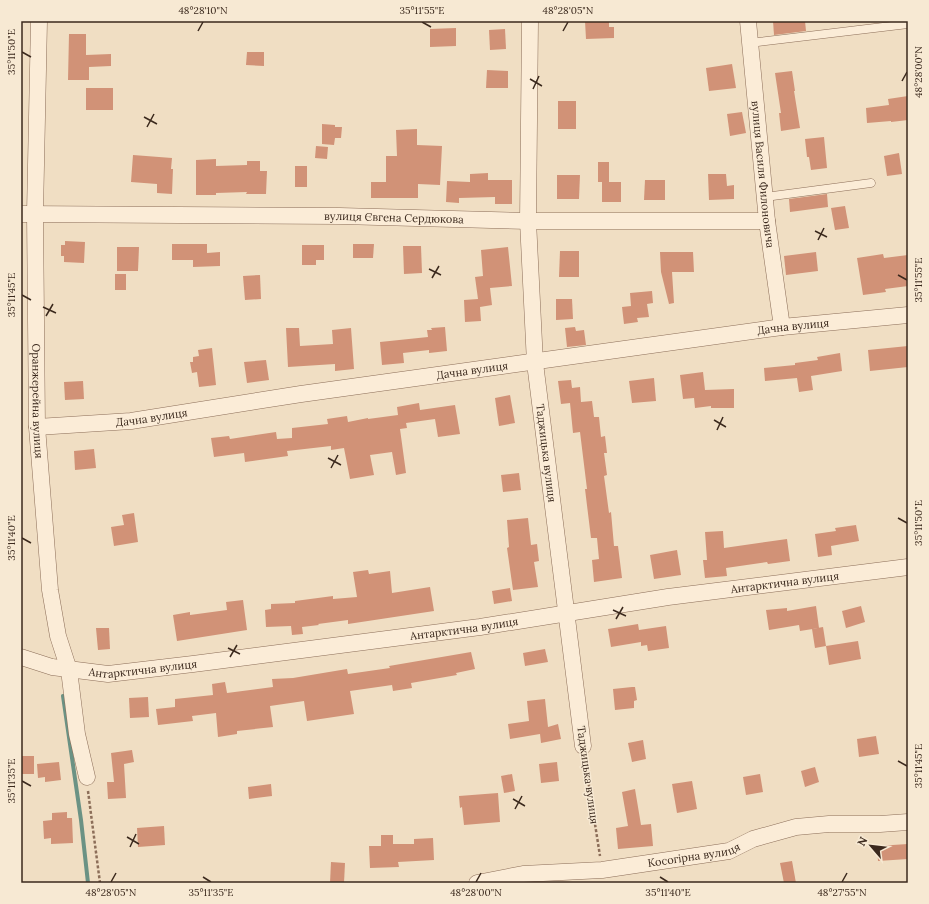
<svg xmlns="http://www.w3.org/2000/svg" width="929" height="904" font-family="Lora,serif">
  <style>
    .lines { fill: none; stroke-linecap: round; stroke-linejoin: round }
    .stream { stroke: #6b9284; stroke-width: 4 }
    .building { fill: #d19277 }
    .lane-casing { stroke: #8c6e59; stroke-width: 9 }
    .street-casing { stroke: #8c6e59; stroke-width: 17 }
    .path { stroke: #8c6e59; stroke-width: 2.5; stroke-dasharray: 3 2; stroke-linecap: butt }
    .lane { stroke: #fbecd7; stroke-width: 8 }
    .street { stroke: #fbecd7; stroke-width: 16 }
    .ticks { fill: none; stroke: #3b291d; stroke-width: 1.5 }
    .labels { text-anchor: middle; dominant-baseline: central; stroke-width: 3; stroke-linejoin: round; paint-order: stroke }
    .street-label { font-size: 11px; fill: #3b291d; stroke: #f7e9d3 }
    .neatline { fill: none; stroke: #3b291d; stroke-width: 1.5 }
    .ticks-label { font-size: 10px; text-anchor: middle; fill: #3b291d }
  </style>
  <rect width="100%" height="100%" fill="#f0dec3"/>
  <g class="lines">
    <!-- stream -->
    <polyline class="stream" points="63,696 81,820 88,883"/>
  </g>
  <!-- building -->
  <g class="building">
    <polygon points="585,21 609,21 609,27 614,27 614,38 586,39"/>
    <polygon points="773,21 805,21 806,31 774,35"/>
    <polygon points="456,28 456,46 430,47 430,29"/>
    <polygon points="505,29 506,49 490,50 489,30"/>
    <polygon points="69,34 86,34 86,55 111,54 111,66 89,67 89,80 68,80"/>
    <polygon points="247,52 264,52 264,66 246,65"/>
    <polygon points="732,64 736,88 709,91 706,68"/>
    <polygon points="487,70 508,71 508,88 486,88"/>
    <polygon points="792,71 795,91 794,91 800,128 781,131 779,113 781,113 775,73"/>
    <rect x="86" y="88" width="27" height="22"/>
    <polygon points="908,96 908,120 891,122 891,121 867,123 866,108 889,105 888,99"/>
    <rect x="558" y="101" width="18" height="28"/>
    <polygon points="742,112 746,133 730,136 727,114"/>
    <polygon points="322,124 335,125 335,127 342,127 341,138 335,138 334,145 322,144"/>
    <polygon points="417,129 417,145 442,146 440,185 418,184 418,198 371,198 371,182 386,182 386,156 397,156 396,130"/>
    <polygon points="824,137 827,168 811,170 809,157 807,157 805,139"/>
    <polygon points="316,146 328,147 327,159 315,158"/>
    <polygon points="899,153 902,174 887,176 884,156"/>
    <polygon points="133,155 172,158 171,169 173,169 172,194 157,193 157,184 131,182"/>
    <polygon points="216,159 216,166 247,165 247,161 260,161 260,171 267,171 266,194 246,194 247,192 216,193 216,195 196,195 196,160"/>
    <polygon points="598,162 609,162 609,182 621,182 621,202 602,202 602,182 598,182"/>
    <rect x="295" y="166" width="12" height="21"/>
    <polygon points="488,173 488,180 512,180 512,204 495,204 495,197 459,198 459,203 446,202 447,181 470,182 470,174"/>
    <polygon points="708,174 726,174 727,186 734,185 734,199 709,200"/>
    <polygon points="557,175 580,175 579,199 557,199"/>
    <polygon points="645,180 665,180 665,200 644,200"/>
    <polygon points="827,194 828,207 790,212 789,199"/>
    <polygon points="845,206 849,228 835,230 831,208"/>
    <polygon points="65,241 85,242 84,263 64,262 64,256 61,256 61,245 65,245"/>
    <polygon points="172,244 207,244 207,253 220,252 220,266 193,267 193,260 172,260"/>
    <polygon points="353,244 374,244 373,258 353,258"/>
    <polygon points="302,245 324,245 324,260 316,260 316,265 302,265"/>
    <polygon points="403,246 421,246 422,273 404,274"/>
    <polygon points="117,247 139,247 138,271 117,271"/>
    <polygon points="508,247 512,286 490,288 492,305 480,307 481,321 465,322 464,300 478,299 475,277 483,276 481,250"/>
    <polygon points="560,251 579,251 579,277 559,277"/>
    <polygon points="660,252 693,252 694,272 672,272 674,303 669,304 661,272"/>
    <polygon points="816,252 818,271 786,275 784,256"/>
    <polygon points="883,254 884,258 908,255 908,286 885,289 886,292 863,295 857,258"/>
    <rect x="115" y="274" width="11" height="16"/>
    <polygon points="260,275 261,299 245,300 243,276"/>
    <polygon points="652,291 653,303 647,304 649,317 637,318 638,322 624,324 622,307 631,306 630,293"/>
    <polygon points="556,299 572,299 573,319 556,320"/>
    <polygon points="445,327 447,351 429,353 429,350 403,353 404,363 382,365 380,342 428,337 427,330 432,330 431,328"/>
    <polygon points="575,327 576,331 584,330 586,345 567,347 565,328"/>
    <polygon points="286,328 299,328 300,346 333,344 332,330 351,328 354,369 335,371 335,364 288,367"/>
    <polygon points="908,346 908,367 870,371 868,350"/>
    <polygon points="212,348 216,385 199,387 197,372 192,373 190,362 193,362 193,357 199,356 198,350"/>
    <polygon points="840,353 842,371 811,376 813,390 799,392 797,378 765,381 764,368 795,365 795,363 818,360 817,357"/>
    <polygon points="266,360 269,380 247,383 244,362"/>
    <polygon points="703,372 705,390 734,389 734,408 711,408 711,406 695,408 694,398 683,399 680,375"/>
    <polygon points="654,378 656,401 632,403 629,381"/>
    <polygon points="571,380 572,388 580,387 581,402 592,401 594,417 599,417 601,437 605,436 607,453 604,453 607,475 604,476 609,513 611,512 614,546 618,546 622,578 594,582 592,560 599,559 597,538 591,538 585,489 587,489 580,432 573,433 570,403 561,404 558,381"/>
    <polygon points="83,381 84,399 65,400 64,382"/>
    <polygon points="510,395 515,423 499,426 495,398"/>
    <polygon points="419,403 420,410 455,405 460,434 438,437 435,419 406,423 407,428 400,429 406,473 396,475 392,452 370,455 374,475 350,479 344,448 331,450 331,446 287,451 288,456 245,462 244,453 214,457 211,438 229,436 230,439 276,432 277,439 292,438 292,428 328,424 327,419 347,416 348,422 368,418 368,419 398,415 397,407"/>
    <polygon points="94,449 96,468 75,470 74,451"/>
    <polygon points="519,473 521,490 503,492 501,475"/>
    <polygon points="134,513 138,542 114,546 111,527 124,525 122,515"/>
    <polygon points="528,518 531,545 537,544 539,561 534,562 538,587 513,590 507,548 509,547 507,520"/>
    <polygon points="856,525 859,541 831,546 832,555 818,557 815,534 836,531 835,528"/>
    <polygon points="723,531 724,548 787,539 790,561 768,564 767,562 726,568 727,576 705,578 703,560 707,560 705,532"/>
    <polygon points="677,550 681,575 654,579 650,555"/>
    <polygon points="368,570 369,574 390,571 392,593 430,587 434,611 348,624 348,620 318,624 319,625 302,627 303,634 292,635 291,626 266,627 265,610 271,609 271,604 295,603 295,601 333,596 333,599 357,597 353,572"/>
    <polygon points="510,588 512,601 494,604 492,591"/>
    <polygon points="243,600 247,630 177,641 173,615 190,612 190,615 227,610 226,602"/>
    <polygon points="816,606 819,628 800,631 799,625 769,630 766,610 787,608 787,611"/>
    <polygon points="861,606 865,622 846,628 842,611"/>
    <polygon points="638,624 639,630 666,626 669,648 648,651 647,645 641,646 641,642 611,647 608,629"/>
    <polygon points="823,627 826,646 815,648 812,629"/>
    <polygon points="96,628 109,628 110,649 98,650"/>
    <polygon points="858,641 861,659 829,665 826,646"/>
    <polygon points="545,649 548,662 525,666 523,653"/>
    <polygon points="471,652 475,669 456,673 457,675 411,683 412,688 393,691 392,685 350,691 354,714 307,721 304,701 270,706 273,727 237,731 237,734 218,737 216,713 192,716 193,721 158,725 156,709 175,707 175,699 213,695 212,684 225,682 227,693 273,687 272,679 293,678 347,669 348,674 390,668 389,666"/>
    <polygon points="632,687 635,687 637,700 634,701 634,708 615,710 613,689"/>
    <polygon points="148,697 149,717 130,718 129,698"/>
    <polygon points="545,699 548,727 558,724 561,739 541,743 540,734 510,739 508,724 529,721 527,701"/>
    <polygon points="876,736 879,754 859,757 857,739"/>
    <polygon points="643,740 646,759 632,762 628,743"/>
    <polygon points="132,750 134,762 124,764 126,798 108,799 107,782 114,782 111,753"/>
    <rect x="21" y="756" width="13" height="18"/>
    <polygon points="59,762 61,780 45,782 45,777 38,778 37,764"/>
    <polygon points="557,762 559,781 541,783 539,764"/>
    <polygon points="815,767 819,782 805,787 801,771"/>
    <polygon points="512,774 515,791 504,793 501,776"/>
    <polygon points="760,774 763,792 746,795 743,777"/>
    <polygon points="692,781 697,809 677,813 672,784"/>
    <polygon points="271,784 272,796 249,799 248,787"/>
    <polygon points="635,789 641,825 651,824 653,846 618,849 616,828 628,826 622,792"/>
    <polygon points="498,793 500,822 464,825 462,807 460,808 459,796"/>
    <polygon points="67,812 67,818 72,818 73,843 51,844 51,838 44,839 43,821 52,820 52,813"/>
    <polygon points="164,826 165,845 138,847 137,828"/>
    <polygon points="381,835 393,835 393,844 414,844 414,839 433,838 434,860 398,862 399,867 370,868 369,846 381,846"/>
    <polygon points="908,844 908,859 878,861 877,846"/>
    <polygon points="792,861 796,883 784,883 780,863"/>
    <polygon points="331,862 345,863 344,883 330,883"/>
  </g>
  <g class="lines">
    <defs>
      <g id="lane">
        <polyline points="750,43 908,24"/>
        <polyline points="765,197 871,183"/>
      </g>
      <g id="street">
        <path id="s1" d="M39 21 35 213 37 427 50 590 58 636 69 670 77 734 87 777"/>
        <path id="s2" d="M530 21 528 221 535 363 583 746"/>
        <path id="s3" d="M748 21 767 221 782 327"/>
        <path id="s4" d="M21 214 340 216 528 221H767"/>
        <path id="s5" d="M37 427 131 421 301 394 782 327 908 315"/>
        <path id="s6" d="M21 657 52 667 108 674 193 664 480 627 668 597 908 567"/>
        <path id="s7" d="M477 883 523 874 602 870 729 851 753 839 796 827 829 824H880L908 822"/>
      </g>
    </defs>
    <!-- lane casing -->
    <use href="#lane" class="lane-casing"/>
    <!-- street casing -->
    <use href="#street" class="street-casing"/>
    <!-- path -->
    <g class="path">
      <polyline points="585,760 600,856"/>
      <polyline points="88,791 100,883"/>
    </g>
    <!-- lane -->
    <use href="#lane" class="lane"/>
    <!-- street -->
    <use href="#street" class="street"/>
  </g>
  <!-- ticks -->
  <path class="ticks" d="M422 22 431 27M198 31 203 22M563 31 568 22M22 52 31 57M530 79 542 86M902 81 907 72M533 89 539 76M144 117 157 124M147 127 154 114M815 231 827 237M818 240 824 228M429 269 441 275M898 275 907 280M432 278 439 266M22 295 31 300M43 307 56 313M46 316 53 304M714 420 726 427M717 430 723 417M328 458 341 465M331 468 338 455M898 518 907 523M22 538 31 543M613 610 626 616M616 619 623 607M228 648 240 654M230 657 237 645M898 761 907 766M22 781 31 786M513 799 525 806M515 809 522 796M127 837 139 844M130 847 136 834M203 877 211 882M660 877 668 882M111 882 116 873M476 882 481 873M842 882 847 873"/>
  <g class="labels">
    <!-- street labels -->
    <g class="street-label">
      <text stroke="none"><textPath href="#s3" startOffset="154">вулиця Василя Филоновича</textPath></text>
      <text stroke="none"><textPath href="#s4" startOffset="373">вулиця Євгена Сердюкова</textPath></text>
      <text stroke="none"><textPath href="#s5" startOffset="763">Дачна вулиця</textPath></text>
      <text stroke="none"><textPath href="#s5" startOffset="439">Дачна вулиця</textPath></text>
      <text stroke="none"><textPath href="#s1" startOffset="380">Оранжерейна вулиця</textPath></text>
      <text stroke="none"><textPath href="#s5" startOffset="115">Дачна вулиця</textPath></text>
      <text stroke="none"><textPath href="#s2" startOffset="433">Таджицька вулиця</textPath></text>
      <text stroke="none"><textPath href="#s6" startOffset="772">Антарктична вулиця</textPath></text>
      <text stroke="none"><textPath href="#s6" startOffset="448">Антарктична вулиця</textPath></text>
      <text stroke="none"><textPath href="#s6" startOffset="124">Антарктична вулиця</textPath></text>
      <text transform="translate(588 775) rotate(82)">Таджицька вулиця</text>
      <text stroke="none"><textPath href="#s7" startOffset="219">Косогірна вулиця</textPath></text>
    </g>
  </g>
  <!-- border -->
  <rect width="929" height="904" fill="none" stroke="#f7e9d3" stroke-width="44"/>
  <!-- north arrow -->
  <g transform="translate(871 846) rotate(298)" stroke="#f7e9d3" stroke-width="3" paint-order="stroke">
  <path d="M0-3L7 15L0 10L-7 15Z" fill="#3b291d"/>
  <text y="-6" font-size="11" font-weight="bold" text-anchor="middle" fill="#3b291d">N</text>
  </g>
  <rect x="22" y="22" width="885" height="860" class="neatline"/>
  <g class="ticks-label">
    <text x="203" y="14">48°28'10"N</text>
    <text x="422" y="14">35°11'55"E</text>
    <text x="568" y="14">48°28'05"N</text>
    <text transform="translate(11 52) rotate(-90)" y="4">35°11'50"E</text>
    <text transform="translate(918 72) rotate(-90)" y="4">48°28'00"N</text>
    <text transform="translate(918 280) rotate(-90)" y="4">35°11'55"E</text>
    <text transform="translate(11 295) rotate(-90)" y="4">35°11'45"E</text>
    <text transform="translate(918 523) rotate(-90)" y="4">35°11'50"E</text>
    <text transform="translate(11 538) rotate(-90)" y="4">35°11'40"E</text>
    <text transform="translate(918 766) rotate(-90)" y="4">35°11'45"E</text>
    <text transform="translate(11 781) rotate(-90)" y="4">35°11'35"E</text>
    <text x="111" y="896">48°28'05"N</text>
    <text x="211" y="896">35°11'35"E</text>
    <text x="476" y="896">48°28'00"N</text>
    <text x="668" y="896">35°11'40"E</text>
    <text x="842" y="896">48°27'55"N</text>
  </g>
</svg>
